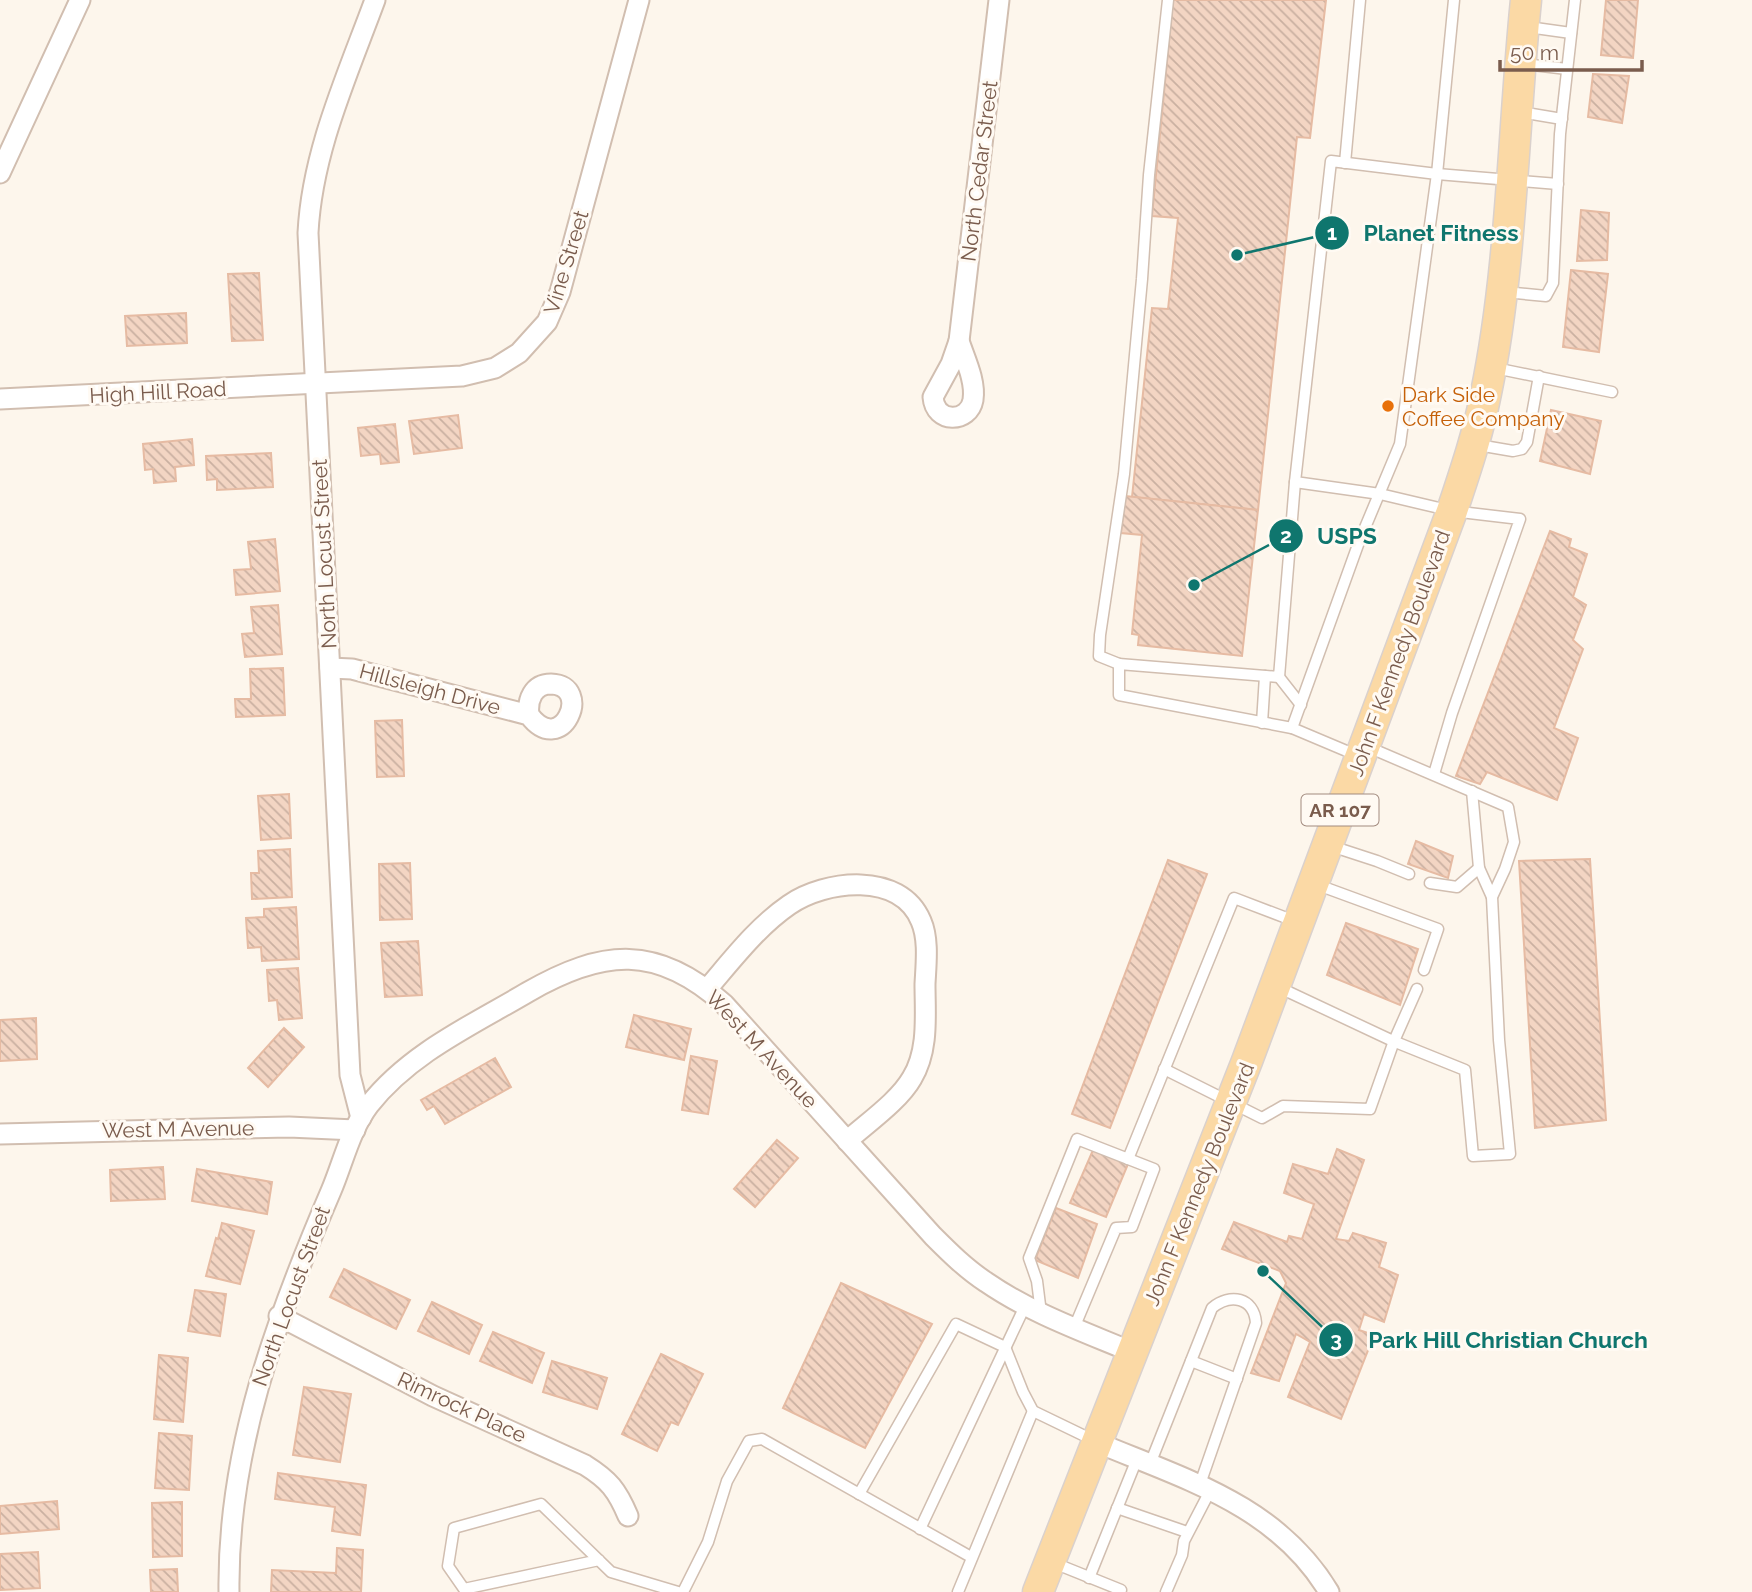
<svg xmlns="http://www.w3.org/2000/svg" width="1752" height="1592" font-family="Raleway,sans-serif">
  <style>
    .building { fill: url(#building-back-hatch); stroke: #e6bba3; stroke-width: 2 }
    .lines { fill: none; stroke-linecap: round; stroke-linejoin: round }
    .lane-casing { stroke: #d1beb0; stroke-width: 13 }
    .street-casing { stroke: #d1beb0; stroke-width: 23 }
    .primary-casing { stroke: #dad1cd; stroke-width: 33 }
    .lane { stroke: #fff; stroke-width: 10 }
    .street { stroke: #fff; stroke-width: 19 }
    .primary { stroke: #fbd9a5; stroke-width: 30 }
    .food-dot { fill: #e8710a; stroke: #fffaf3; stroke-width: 2.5 }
    .labels { text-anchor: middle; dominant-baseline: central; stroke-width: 6; stroke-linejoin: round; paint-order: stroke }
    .shield { fill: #fffaf3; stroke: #a28b7f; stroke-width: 2 }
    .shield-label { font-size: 19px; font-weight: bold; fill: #7a5c4d }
    .street-label { font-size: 21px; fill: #7a5c4d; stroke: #fffaf3 }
    .food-label { font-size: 21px; fill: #c56008; stroke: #fffaf3; text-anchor: start }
    .leader { fill: none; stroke: #0f766e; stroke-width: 2.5 }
    .callout-dot { fill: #0f766e; stroke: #fffaf3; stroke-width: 2.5 }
    .mark-label { font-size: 21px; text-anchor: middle; font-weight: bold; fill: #fff }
    .callout-label { font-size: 23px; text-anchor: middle; font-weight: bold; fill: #0f766e; stroke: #fffaf3; stroke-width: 6; stroke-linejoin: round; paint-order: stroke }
  </style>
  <defs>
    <pattern id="building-back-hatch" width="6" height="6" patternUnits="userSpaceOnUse" patternTransform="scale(1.75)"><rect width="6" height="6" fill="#f3d5c3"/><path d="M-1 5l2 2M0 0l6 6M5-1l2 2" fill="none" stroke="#cab0a1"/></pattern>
  </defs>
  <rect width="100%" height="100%" fill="#fdf6ec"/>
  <!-- building -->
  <g class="building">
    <polygon points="1173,0 1326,0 1310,138 1297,137 1258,510 1132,497 1152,308 1168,309 1178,218 1152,216"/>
    <polygon points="1606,0 1638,0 1633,58 1601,55"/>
    <polygon points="1593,74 1629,76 1622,123 1588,117"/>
    <polygon points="1581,210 1609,213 1607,260 1577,261"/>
    <polygon points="1571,270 1608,274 1599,352 1563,347"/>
    <polygon points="259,273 263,340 232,341 228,274"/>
    <polygon points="186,313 187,343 127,346 125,316"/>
    <polygon points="1551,410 1601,421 1590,474 1540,461"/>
    <polygon points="458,415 462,448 414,454 409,421"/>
    <polygon points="395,424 399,462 381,464 380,454 361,456 358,428"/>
    <polygon points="192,439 194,465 175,467 176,481 154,483 153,469 145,470 143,444"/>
    <polygon points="271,453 273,487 217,490 217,479 207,480 206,456"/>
    <polygon points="1125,496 1258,510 1242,656 1138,645 1139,635 1132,634 1142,535 1121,533"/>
    <polygon points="1550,531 1571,539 1569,547 1587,554 1573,597 1586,605 1573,640 1583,649 1554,728 1578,738 1557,800 1487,772 1480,784 1456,776"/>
    <polygon points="275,539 280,591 236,595 234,570 251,569 248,542"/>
    <polygon points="278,605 282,654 245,657 242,634 254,633 251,607"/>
    <polygon points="283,668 285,715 236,717 235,699 251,699 250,669"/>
    <polygon points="402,720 404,776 377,777 375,721"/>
    <polygon points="289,794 291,838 261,840 258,796"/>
    <polygon points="1416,841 1453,856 1448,878 1408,864"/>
    <polygon points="290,849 292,897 252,899 251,873 259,873 258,851"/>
    <polygon points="1590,859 1606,1120 1535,1128 1519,861"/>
    <polygon points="1168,860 1207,874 1110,1128 1072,1114"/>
    <polygon points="410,863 412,919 380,920 379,864"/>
    <polygon points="296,907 299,959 262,961 261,947 248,948 246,918 264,917 264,909"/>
    <polygon points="1346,923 1418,949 1400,1005 1327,975"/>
    <polygon points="418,941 422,995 385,997 381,943"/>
    <polygon points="298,968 302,1018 279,1020 277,1000 269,1001 267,970"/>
    <polygon points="634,1015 691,1029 684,1060 626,1047"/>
    <polygon points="36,1018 37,1059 0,1061 0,1020"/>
    <polygon points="284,1028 304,1047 268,1087 248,1068"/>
    <polygon points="691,1056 717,1061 708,1114 682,1110"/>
    <polygon points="495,1058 511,1087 445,1124 434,1106 427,1110 421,1100"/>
    <polygon points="777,1140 798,1158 755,1207 734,1189"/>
    <polygon points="1337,1149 1364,1160 1336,1239 1349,1241 1353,1233 1386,1243 1379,1267 1398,1275 1384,1322 1364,1314 1359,1330 1374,1335 1341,1419 1288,1397 1310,1342 1296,1334 1279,1381 1251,1373 1286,1283 1280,1271 1222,1249 1234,1222 1287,1242 1289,1236 1302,1239 1314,1204 1284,1193 1293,1164 1328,1174"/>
    <polygon points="1093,1150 1128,1164 1106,1217 1070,1203"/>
    <polygon points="163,1167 165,1199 111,1201 110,1170"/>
    <polygon points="197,1169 272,1182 267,1214 192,1201"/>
    <polygon points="1056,1208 1097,1224 1078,1278 1035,1260"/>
    <polygon points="222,1223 254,1231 240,1284 206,1276 216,1238 218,1239"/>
    <polygon points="344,1269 410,1300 396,1329 330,1297"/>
    <polygon points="841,1283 932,1324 865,1448 783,1408"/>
    <polygon points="195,1290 226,1294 220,1336 188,1331"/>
    <polygon points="432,1302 482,1325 469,1354 418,1331"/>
    <polygon points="493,1332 544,1353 532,1383 480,1361"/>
    <polygon points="661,1354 703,1374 678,1425 671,1422 657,1451 622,1434"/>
    <polygon points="159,1355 188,1358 183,1422 154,1419"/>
    <polygon points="552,1361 607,1378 597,1409 543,1392"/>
    <polygon points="304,1387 351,1394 340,1462 293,1455"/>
    <polygon points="159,1433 192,1436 189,1490 155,1488"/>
    <polygon points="278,1473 366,1485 360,1535 332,1531 335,1507 275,1499"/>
    <polygon points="57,1501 59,1529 0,1534 0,1506"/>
    <polygon points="182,1502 182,1556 153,1557 152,1503"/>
    <polygon points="337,1548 363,1550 361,1592 271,1592 272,1570 336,1573"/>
    <polygon points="38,1552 40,1588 0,1590 0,1554"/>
    <polygon points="177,1569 178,1592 151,1592 150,1570"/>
  </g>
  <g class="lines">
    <defs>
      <g id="lane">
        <polyline points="1528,27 1571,33"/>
        <polyline points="1524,64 1567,69"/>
        <polyline points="1520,112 1562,119"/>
        <polyline points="1345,163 1360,0"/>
        <polyline points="1505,292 1546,296 1553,283 1560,134 1575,0"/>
        <polyline points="1495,368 1612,392"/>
        <polyline points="1478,445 1513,451 1522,449 1527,442 1539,376"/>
        <polyline points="1119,664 1099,656 1100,635 1124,474 1142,279 1149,175 1168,0"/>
        <polyline points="1279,677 1301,705"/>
        <polyline points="1262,723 1265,676"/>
        <polyline points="1292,728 1119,695 1119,664 1279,677 1295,482"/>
        <polyline points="1356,755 1292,728 1359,542 1400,444 1437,174 1454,0"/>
        <polyline points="1434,774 1452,713 1520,519 1452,511 1380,494 1295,482 1331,161 1437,174 1558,184"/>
        <polyline points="1472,791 1479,868 1492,897"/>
        <polyline points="1331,846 1377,861 1409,874"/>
        <polyline points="1430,883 1457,887 1479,868"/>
        <polyline points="1318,885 1438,929 1424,970"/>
        <polyline points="1278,987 1393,1041 1465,1070 1473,1156 1510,1154 1499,1040 1492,897 1505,869 1514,842 1508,807 1368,747"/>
        <polyline points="1164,1069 1262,1118 1283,1106 1370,1109 1394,1041 1417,989"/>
        <polyline points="1128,1159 1234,898 1297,922"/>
        <polyline points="1041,1313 1037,1281 1029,1258 1077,1139 1154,1169 1132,1227 1116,1228 1074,1328"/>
        <polyline points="1191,1361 1237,1379"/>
        <path d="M1150 1464 1212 1308C1230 1293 1254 1297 1256 1323L1200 1484"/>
        <polyline points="859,1494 956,1324 1005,1347 1023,1392 1033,1411 1093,1440"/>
        <polyline points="1117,1508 1187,1532"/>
        <polyline points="920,1529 1025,1306"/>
        <polyline points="599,1560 464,1589 448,1566 454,1528 541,1504 611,1572 678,1592"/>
        <polyline points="1054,1563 1121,1590"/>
        <polyline points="1089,1578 1137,1459"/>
        <polyline points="683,1592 708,1542 727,1481 749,1441 762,1439 971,1557"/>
        <polyline points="958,1592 1033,1411"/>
        <polyline points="1166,1592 1182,1555 1184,1541 1211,1489"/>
      </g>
      <g id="street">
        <polyline points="0,173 80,0"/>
        <polyline points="959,341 999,0"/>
        <path d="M959 341C965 359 976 381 973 400 969 423 935 424 933 397L951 364Z"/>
        <polyline points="0,399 462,376 495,368 519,353 547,322 560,292 639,0"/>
        <path d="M330 668 352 669 529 715C562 759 594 685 551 684 533 684 527 700 529 715"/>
        <path d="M707 989C732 960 757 927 789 905 825 880 900 871 921 921 929 939 926 964 925 984 925 1015 929 1050 912 1078 899 1101 867 1123 847 1141"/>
        <path d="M361 1118 350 1075 308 233C312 152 347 76 375 0"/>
        <polyline points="0,1134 289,1127 355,1130"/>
        <path d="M279 1316 433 1396 585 1465C609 1480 617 1490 628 1516"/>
        <path d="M1096 1442C1184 1479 1277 1505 1329 1592"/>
        <path d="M229 1592C227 1451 276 1319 331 1191 343 1163 350 1130 369 1105 410 1053 472 1025 528 992 603 949 657 944 724 1004L933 1236C949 1252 966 1269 986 1282 1031 1313 1082 1331 1132 1352"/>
      </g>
      <path id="primary" d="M1038 1592 1247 1061 1452 511C1465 472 1478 434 1486 393 1512 267 1513 129 1526 0"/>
    </defs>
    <!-- lane casing -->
    <use href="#lane" class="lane-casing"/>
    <!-- street casing -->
    <use href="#street" class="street-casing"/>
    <!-- primary casing -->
    <use href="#primary" class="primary-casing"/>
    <!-- lane -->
    <use href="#lane" class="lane"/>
    <!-- street -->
    <use href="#street" class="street"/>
    <!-- primary -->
    <use href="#primary" class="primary"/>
  </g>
  <!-- markers -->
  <circle class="food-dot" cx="1388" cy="406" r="7"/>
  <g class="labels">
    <!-- shield labels -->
    <rect class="shield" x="1301.5" y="794.5" width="77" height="31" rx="5"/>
    <g class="shield-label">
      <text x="1340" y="810">AR 107</text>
    </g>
    <!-- street labels -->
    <g class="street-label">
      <text transform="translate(979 171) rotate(-83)">North Cedar Street</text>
      <text transform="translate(566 262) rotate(-73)">Vine Street</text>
      <text transform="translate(158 392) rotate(-3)">High Hill Road</text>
      <text transform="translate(324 554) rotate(-93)">North Locust Street</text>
      <text transform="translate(1399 653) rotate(-70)">John F Kennedy Boulevard</text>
      <text transform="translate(430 689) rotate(15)">Hillsleigh Drive</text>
      <text transform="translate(762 1049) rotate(47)">West M Avenue</text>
      <text transform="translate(178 1129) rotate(-1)">West M Avenue</text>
      <text transform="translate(1199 1184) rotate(-68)">John F Kennedy Boulevard</text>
      <text transform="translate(291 1296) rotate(-70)">North Locust Street</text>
      <text transform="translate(462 1407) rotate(25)">Rimrock Place</text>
    </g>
    <!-- food labels -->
    <g class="food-label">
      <text x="1402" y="394">Dark Side<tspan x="1402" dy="24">Coffee Company</tspan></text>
    </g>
  </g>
  <!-- callouts -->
  <path class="leader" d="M1237 255L1332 233M1194 585L1286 536M1263 1271L1336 1340"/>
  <g class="callout-dot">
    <circle cx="1237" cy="255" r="7"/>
    <circle cx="1194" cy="585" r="7"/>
    <circle cx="1263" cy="1271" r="7"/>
    <circle cx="1332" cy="233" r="18"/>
    <circle cx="1286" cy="536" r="18"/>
    <circle cx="1336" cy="1340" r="18"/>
  </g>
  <g class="mark-label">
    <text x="1332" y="240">1</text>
    <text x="1286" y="543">2</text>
    <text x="1336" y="1347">3</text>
  </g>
  <g class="callout-label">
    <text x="1441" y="241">Planet Fitness</text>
    <text x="1347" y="544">USPS</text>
    <text x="1508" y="1348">Park Hill Christian Church</text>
  </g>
  <!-- scale -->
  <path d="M1500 60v10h142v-10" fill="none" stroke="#7a5c4d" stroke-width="3.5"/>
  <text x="1510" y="60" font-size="21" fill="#7a5c4d" stroke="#fffaf3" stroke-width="5" paint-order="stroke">50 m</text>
</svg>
